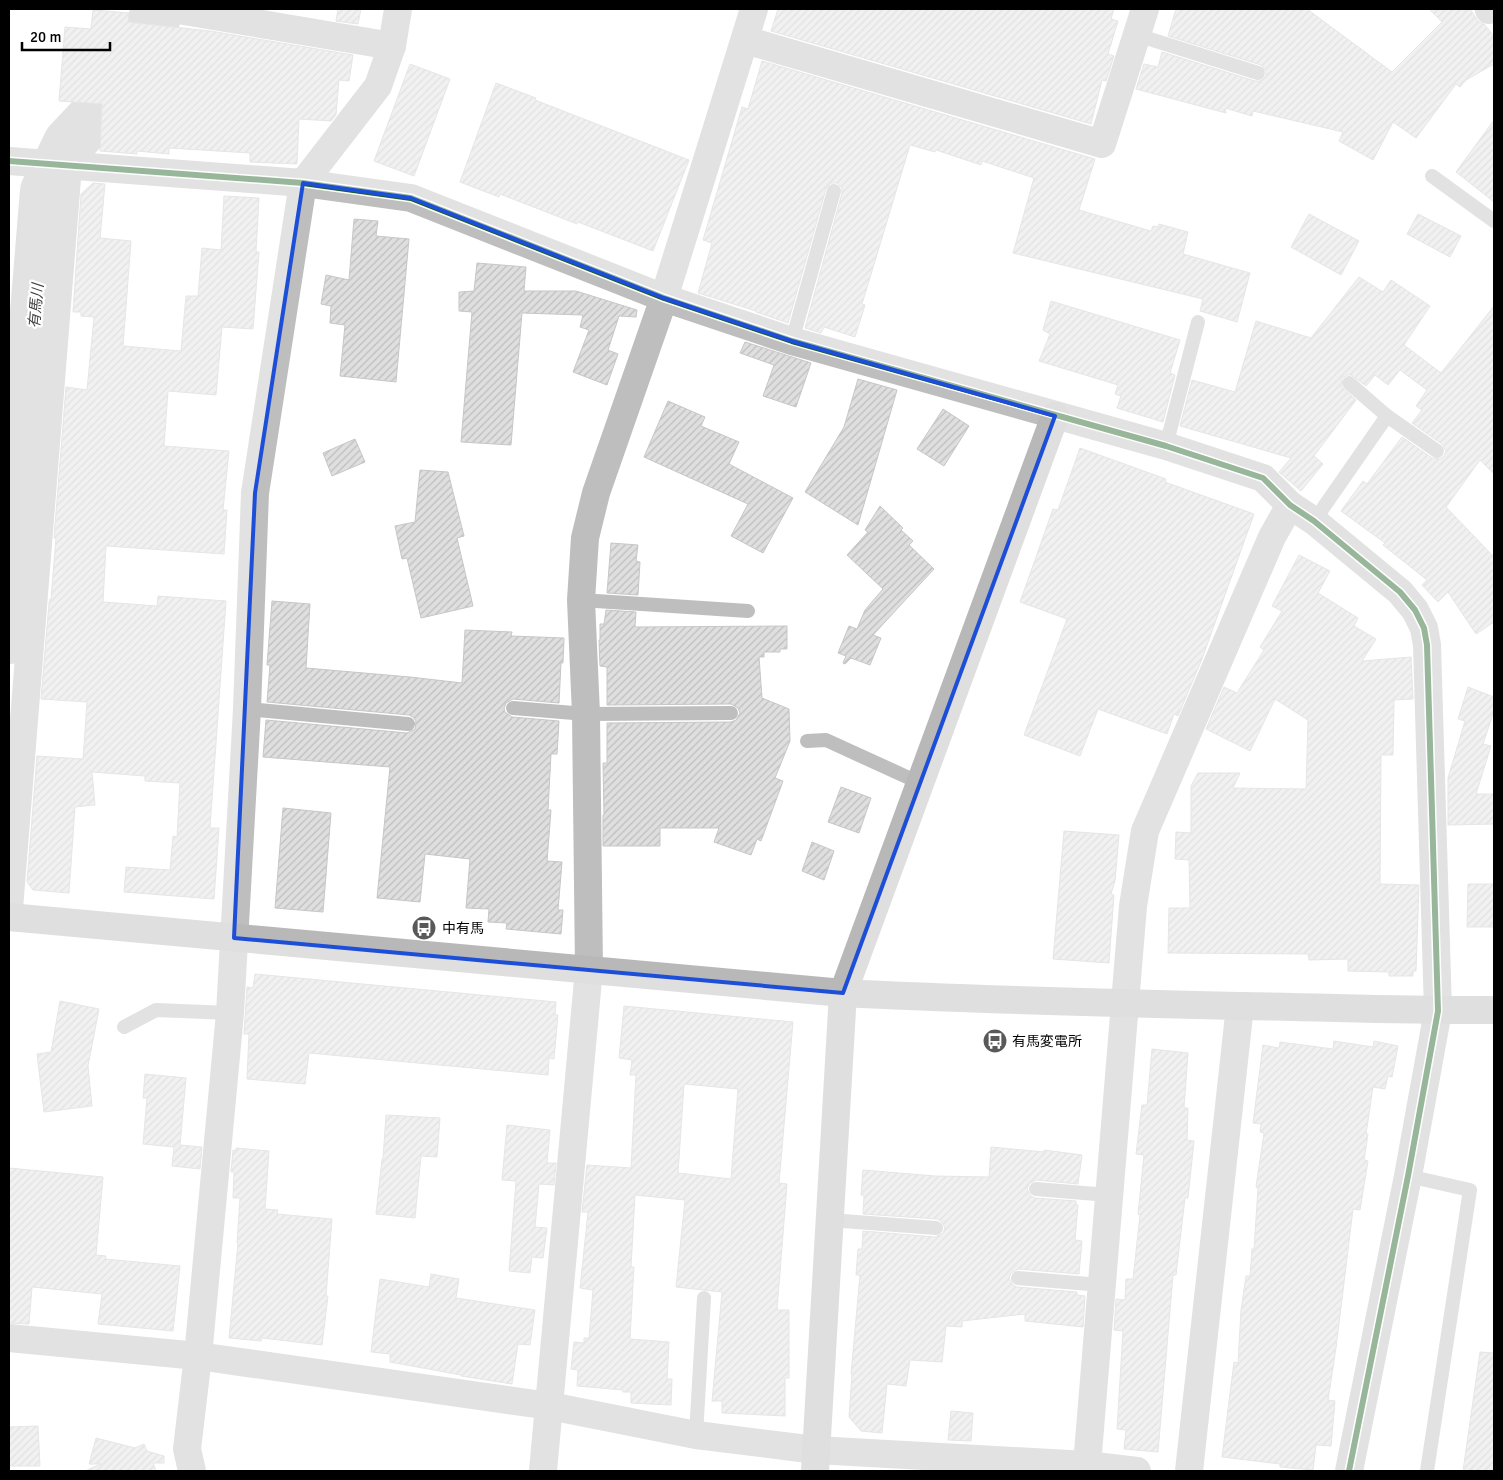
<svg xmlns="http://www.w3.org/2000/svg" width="1503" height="1480" font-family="Signika,'Noto Sans JP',sans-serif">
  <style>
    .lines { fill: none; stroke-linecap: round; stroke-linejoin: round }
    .river { stroke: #bfbfbf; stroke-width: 52 }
    .building { fill: url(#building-hatch); stroke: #c7c7c7; fill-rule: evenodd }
    .lane { stroke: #bebebe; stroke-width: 14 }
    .street { stroke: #bebebe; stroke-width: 28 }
    .secondary { stroke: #b8b8b8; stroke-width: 28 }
    .cycleway-casing { stroke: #fff; stroke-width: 9 }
    .cycleway { stroke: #1b5e20; stroke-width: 6 }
    .marked { fill: none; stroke: #1d4ed8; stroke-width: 4; stroke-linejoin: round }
    .labels { text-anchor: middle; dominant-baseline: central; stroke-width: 4.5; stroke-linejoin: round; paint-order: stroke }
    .poi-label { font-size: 14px; fill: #000; stroke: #fff; text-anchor: start }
    .water-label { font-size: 15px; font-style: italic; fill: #444; stroke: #fff }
  </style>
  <defs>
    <pattern id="building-hatch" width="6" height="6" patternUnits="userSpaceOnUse" patternTransform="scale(1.25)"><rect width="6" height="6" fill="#dfdfdf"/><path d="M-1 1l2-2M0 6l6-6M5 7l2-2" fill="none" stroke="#bebebe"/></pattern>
  </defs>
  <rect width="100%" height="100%" fill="#fff"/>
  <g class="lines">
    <!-- river -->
    <polyline class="river" points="9,638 46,191 69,143 132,76 142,59 149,37 157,9"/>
  </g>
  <!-- building -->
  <g class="building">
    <polygon points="338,9 361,9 358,24 336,21"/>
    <polygon points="778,9 1114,9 1111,19 1118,21 1108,54 1114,56 1106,81 1102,80 1091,124 771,31"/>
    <polygon points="1176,9 1307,9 1392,72 1442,22 1429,9 1470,9 1478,21 1484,24 1494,36 1494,64 1466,80 1460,87 1456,84 1416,138 1393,122 1373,160 1339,141 1343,132 1253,111 1252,116 1225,108 1226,113 1136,89 1144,64 1158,67 1162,52 1255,81 1260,81 1266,76 1266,71 1261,65 1168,36"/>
    <polygon points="93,10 129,13 128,22 210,31 353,55 349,81 339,80 336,115 331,121 299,119 297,164 250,162 250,153 169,148 169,154 137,151 137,154 100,151 102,104 59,101 65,27 91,29"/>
    <polygon points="762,61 1095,159 1079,210 1151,231 1153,226 1158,227 1159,224 1188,232 1183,254 1250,273 1237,322 1200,311 1203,299 1013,253 1034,178 982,161 981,165 936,150 935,152 910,145 862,304 865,305 855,337 824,327 821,333 805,328 842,193 842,188 837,183 831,183 826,189 788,323 756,312 756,311 698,293 712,243 703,240 742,107 748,109"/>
    <polygon points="410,64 450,79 414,176 374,161"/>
    <polygon points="496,83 536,98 535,100 689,160 653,251 578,222 577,224 500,194 499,197 460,182"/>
    <polygon points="1494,120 1494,202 1456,172"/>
    <polygon points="93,183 105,184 100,238 131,241 123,346 181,351 186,296 198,296 202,248 221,250 224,196 259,198 256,252 259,252 253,329 222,327 216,395 168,391 164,446 229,451 223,510 227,510 224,554 106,546 103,602 157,606 158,596 226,601 210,828 219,828 214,899 124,892 126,867 170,870 173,836 177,837 180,783 145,781 145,776 92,772 95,805 75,807 69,893 33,890 27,882 37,756 83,759 87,702 41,699 49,603 50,599 51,599 56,538 54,538 66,387 87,390 94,317 81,316 81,312 73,312 81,194"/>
    <polygon points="1309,214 1359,241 1341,275 1291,247"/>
    <polygon points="1418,214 1461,236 1450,257 1407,234"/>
    <polygon points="354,219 378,221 376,236 409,239 396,382 340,376 345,325 330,323 331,306 321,304 326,275 349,280"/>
    <polygon points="477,263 526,267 524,291 576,291 637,310 636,317 619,316 608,350 618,354 607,385 573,372 589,330 580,327 583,315 522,313 511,445 461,442 472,312 459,311 459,292 474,291"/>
    <polygon points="1359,277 1383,292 1391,280 1430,306 1404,345 1441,373 1494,306 1494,474 1480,460 1446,507 1494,557 1494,622 1476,634 1448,592 1438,602 1422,585 1427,580 1383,545 1385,543 1341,511 1363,481 1367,484 1402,437 1432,458 1440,459 1444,456 1446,451 1442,444 1412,423 1422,410 1416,406 1427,390 1400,370 1388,385 1375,375 1366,386 1351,375 1347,375 1342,378 1341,386 1356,400 1314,456 1323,464 1301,491 1279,472 1291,458 1180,426 1192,380 1235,392 1256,321 1311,338"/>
    <polygon points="1051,301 1180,340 1170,373 1175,375 1163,422 1117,408 1121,396 1115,394 1118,385 1039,361 1050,334 1043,330"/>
    <polygon points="745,342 811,363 796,407 763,396 774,365 740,353"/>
    <polygon points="858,379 897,390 858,525 805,492 844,427"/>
    <polygon points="668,401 705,417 701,426 739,442 729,464 793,498 763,553 731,536 748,504 644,457"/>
    <polygon points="943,409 969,426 944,466 917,449"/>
    <polygon points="355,439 365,462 332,476 323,453"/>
    <polygon points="1080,448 1166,479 1165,482 1254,514 1202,659 1178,716 1174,714 1167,734 1098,709 1080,756 1024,735 1067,619 1020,602 1053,509 1058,510"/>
    <polygon points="420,470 448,472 464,536 457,538 473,606 421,618 407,558 402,559 395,526 415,522"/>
    <polygon points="880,506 903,528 901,530 913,541 909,545 934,569 873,635 881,638 870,665 851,658 845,664 843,663 846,656 838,653 849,626 857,629 865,610 883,589 847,555 868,532 865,530"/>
    <polygon points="611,543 638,545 636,561 640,562 638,595 607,593"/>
    <polygon points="1299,555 1330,571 1318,593 1358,618 1354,626 1376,639 1362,661 1411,657 1413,699 1394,700 1393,755 1381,755 1380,884 1419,885 1416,971 1413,971 1413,976 1389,976 1389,972 1348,971 1348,959 1309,960 1308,954 1168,953 1169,908 1190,908 1189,860 1175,859 1176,832 1191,833 1191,786 1198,773 1240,773 1233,788 1306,789 1308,720 1275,699 1250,751 1206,729 1224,687 1237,693 1264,650 1260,647 1282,611 1272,606"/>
    <polygon points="272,601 310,604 306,668 410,677 462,683 465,630 512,632 511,636 564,638 563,663 561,663 559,703 513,699 506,703 504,708 505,712 512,717 559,721 557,754 551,754 548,810 551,810 547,861 562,862 558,910 563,910 561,934 506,929 507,923 488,922 489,909 466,908 470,859 425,854 420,902 377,898 390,767 263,757 266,720 407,733 415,729 416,721 413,717 409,715 267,702 270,665 267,665"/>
    <polygon points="606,610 636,612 635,627 787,626 787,649 780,649 780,652 764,652 764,657 759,657 762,698 789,709 790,741 775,778 783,781 761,841 757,839 751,855 714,842 719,828 660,828 660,846 603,846 603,815 604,815 603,763 607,763 607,723 731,722 736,720 740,713 738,708 731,704 607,705 607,667 600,666 599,640 600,640 600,624 604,624"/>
    <polygon points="1468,687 1494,697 1494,711 1483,744 1491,746 1476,794 1494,794 1494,824 1448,825 1448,778 1465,721 1458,719"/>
    <polygon points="841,787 871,798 859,833 828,822"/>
    <polygon points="283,808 331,813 323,912 275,908"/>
    <polygon points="1064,831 1119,835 1115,881 1111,894 1114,895 1109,963 1053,959"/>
    <polygon points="812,842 834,851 824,880 802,871"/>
    <polygon points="1468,884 1494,884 1494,927 1467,927"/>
    <polygon points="255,974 556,1002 555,1015 558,1015 554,1059 549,1058 548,1075 309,1053 305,1084 247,1079 249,1034 244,1034 247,987 253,988"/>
    <polygon points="60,1001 99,1009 88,1066 92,1106 44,1112 37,1054 51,1052"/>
    <path d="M624 1006 793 1022 779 1183 787 1184 777 1310H789V1378H785V1416L722 1413V1401H712L722 1292 676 1287 685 1200 635 1195 631 1267H634L630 1339 669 1342 667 1379H672L671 1405 631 1403V1392H623V1390L577 1386 578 1370 571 1369 574 1342 584 1343V1338H589L593 1290 580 1288 588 1212H582L587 1165 631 1168 636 1075H630L632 1060 619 1058ZM684 1084 738 1089 731 1179 678 1173Z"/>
    <polygon points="1334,1041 1373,1047 1374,1041 1398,1046 1392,1077 1388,1076 1385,1089 1373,1087 1366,1134 1368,1134 1364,1160 1368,1161 1360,1210 1353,1209 1336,1348 1328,1400 1335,1401 1331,1446 1316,1445 1313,1470 1280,1467 1280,1464 1222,1457 1234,1362 1238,1363 1241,1310 1246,1276 1250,1276 1252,1249 1254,1249 1258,1188 1256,1187 1264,1133 1260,1132 1261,1124 1253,1123 1263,1045 1279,1048 1280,1042 1333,1049"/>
    <polygon points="1152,1049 1188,1053 1184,1108 1188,1108 1187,1140 1194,1141 1188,1198 1185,1198 1176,1275 1173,1275 1158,1452 1124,1449 1126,1430 1117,1429 1123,1331 1114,1330 1116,1299 1125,1300 1126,1279 1133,1279 1140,1215 1138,1214 1144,1155 1136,1154 1142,1105 1147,1105"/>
    <polygon points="145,1074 186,1078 180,1145 202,1147 200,1169 172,1166 174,1147 143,1144 147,1098 143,1098"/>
    <polygon points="386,1115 440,1118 437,1157 421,1156 415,1218 376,1214 382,1159 383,1159"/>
    <polygon points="507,1125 550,1130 547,1163 556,1163 554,1185 539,1184 535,1227 547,1228 543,1258 532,1257 530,1273 509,1271 516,1181 502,1180"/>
    <polygon points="991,1147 1044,1152 1044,1150 1082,1155 1078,1184 1036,1180 1029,1184 1027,1189 1031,1196 1035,1198 1076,1201 1076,1205 1078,1205 1075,1240 1082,1241 1079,1274 1019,1269 1011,1273 1009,1278 1013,1285 1017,1287 1077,1292 1077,1295 1085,1296 1083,1327 1025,1321 1025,1314 962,1321 962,1327 946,1326 942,1362 910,1360 906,1386 887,1384 882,1433 861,1431 849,1417 852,1374 851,1374 860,1275 856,1275 858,1249 862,1249 863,1231 935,1237 943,1233 945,1228 941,1221 937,1219 863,1214 864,1195 861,1195 863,1170 935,1176 989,1177"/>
    <polygon points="236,1148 269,1151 265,1209 278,1210 277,1214 332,1219 326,1296 328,1296 322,1345 262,1338 261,1341 229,1338 238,1243 237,1243 240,1198 233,1198 234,1172 231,1172 233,1150 236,1151"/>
    <polygon points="9,1168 103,1177 96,1255 106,1256 105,1259 180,1266 173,1331 98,1324 102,1294 32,1287 29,1324 9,1323"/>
    <polygon points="431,1274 459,1279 456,1298 535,1310 530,1345 518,1344 512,1384 461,1376 461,1375 390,1362 390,1354 371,1352 380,1279 429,1287"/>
    <polygon points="1480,1352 1494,1353 1494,1471 1463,1471"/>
    <polygon points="951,1411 973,1413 971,1441 948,1440"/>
    <polygon points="38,1426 40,1466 9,1466 9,1427"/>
    <polygon points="96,1438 135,1448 144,1444 147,1451 164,1456 164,1463 153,1463 156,1471 85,1471 101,1464 89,1464"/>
  </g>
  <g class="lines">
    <!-- lane -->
    <g class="lane">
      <polyline points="1137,35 1258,73"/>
      <polyline points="1432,176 1494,221"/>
      <polyline points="792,341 834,191"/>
      <polyline points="1349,383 1387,416 1437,451"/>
      <polyline points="1166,446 1198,322"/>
      <polyline points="1314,521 1387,416"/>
      <polyline points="581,600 748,611"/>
      <polyline points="513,708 586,714 731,713"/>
      <polyline points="247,709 408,724"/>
      <polyline points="807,741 826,740 920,783"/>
      <polyline points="124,1027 156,1010 230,1013"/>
      <polyline points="1408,1176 1470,1190 1427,1471"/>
      <polyline points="1036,1189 1108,1195"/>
      <polyline points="830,1220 936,1228"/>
      <polyline points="1018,1278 1101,1285"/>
      <polyline points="696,1435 704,1298"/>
    </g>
    <!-- street -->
    <g class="street">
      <polyline points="172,9 392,46"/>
      <polyline points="1489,10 1490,9"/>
      <polyline points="745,40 1102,144 1145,9"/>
      <polyline points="9,161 303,183 411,198 664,298 792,341 1166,446 1263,478 1290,505 1314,521 1400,592 1415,610 1424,628 1427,645 1438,1011 1408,1176 1349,1471"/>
      <polyline points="9,909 68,166"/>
      <polyline points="9,1338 198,1356 550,1406 696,1435 816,1450 1087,1465 1137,1471"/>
      <polyline points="1087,1465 1133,906 1145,831 1272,537 1290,505"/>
      <polyline points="192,1471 187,1449 198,1356 230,1013 247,709 255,493 303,183 378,86 392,46 398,9"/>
      <polyline points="543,1471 589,969 586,714 581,600 585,538 596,493 664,298 754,9"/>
      <polyline points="1189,1471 1240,1006"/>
    </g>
    <!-- secondary -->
    <g class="secondary">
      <path d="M9 917 843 993C975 1000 1108 1003 1240 1006 1325 1007 1410 1011 1494 1010"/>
      <polyline points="815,1471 843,993 1055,416"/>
    </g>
    <defs>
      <polyline id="cycleway" points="9,161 303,183 411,198 664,298 792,341 1166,446 1263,478 1290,505 1314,521 1400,592 1415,610 1424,628 1427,645 1438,1011 1408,1176 1349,1471"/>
    </defs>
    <!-- cycleway casing -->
    <use href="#cycleway" class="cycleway-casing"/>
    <!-- cycleway -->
    <use href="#cycleway" class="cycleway"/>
  </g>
  <!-- marked area -->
  <path d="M0 0H1503V1480H0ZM303 183 411 198 664 298 792 341 1055 416 843 993 234 938 255 493Z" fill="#fff" fill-opacity=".55" fill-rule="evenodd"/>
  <path class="marked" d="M303 183 411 198 664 298 792 341 1055 416 843 993 234 938 255 493Z"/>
  <!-- icons -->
  <defs>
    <symbol id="bus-disc" viewBox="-11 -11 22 22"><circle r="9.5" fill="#595959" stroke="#fff"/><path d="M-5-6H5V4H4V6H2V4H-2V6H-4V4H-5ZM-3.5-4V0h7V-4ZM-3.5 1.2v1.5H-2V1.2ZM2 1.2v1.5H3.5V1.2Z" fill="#fff"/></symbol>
  </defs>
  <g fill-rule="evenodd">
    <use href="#bus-disc" x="410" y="914" width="28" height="28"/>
    <use href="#bus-disc" x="981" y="1027" width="28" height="28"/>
  </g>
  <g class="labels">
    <!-- poi labels -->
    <g class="poi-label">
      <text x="442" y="928">中有馬</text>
      <text x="1012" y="1041">有馬変電所</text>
    </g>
    <!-- water labels -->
    <g class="water-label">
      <text transform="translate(36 306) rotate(-85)">有馬川</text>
    </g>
  </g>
  <!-- border -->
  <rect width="1503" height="1480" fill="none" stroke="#000000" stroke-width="20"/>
  <!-- scale -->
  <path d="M22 42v8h88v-8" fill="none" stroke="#000000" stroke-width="2.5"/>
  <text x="30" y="42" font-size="15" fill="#000000" stroke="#ffffff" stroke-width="4" paint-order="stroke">20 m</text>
</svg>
